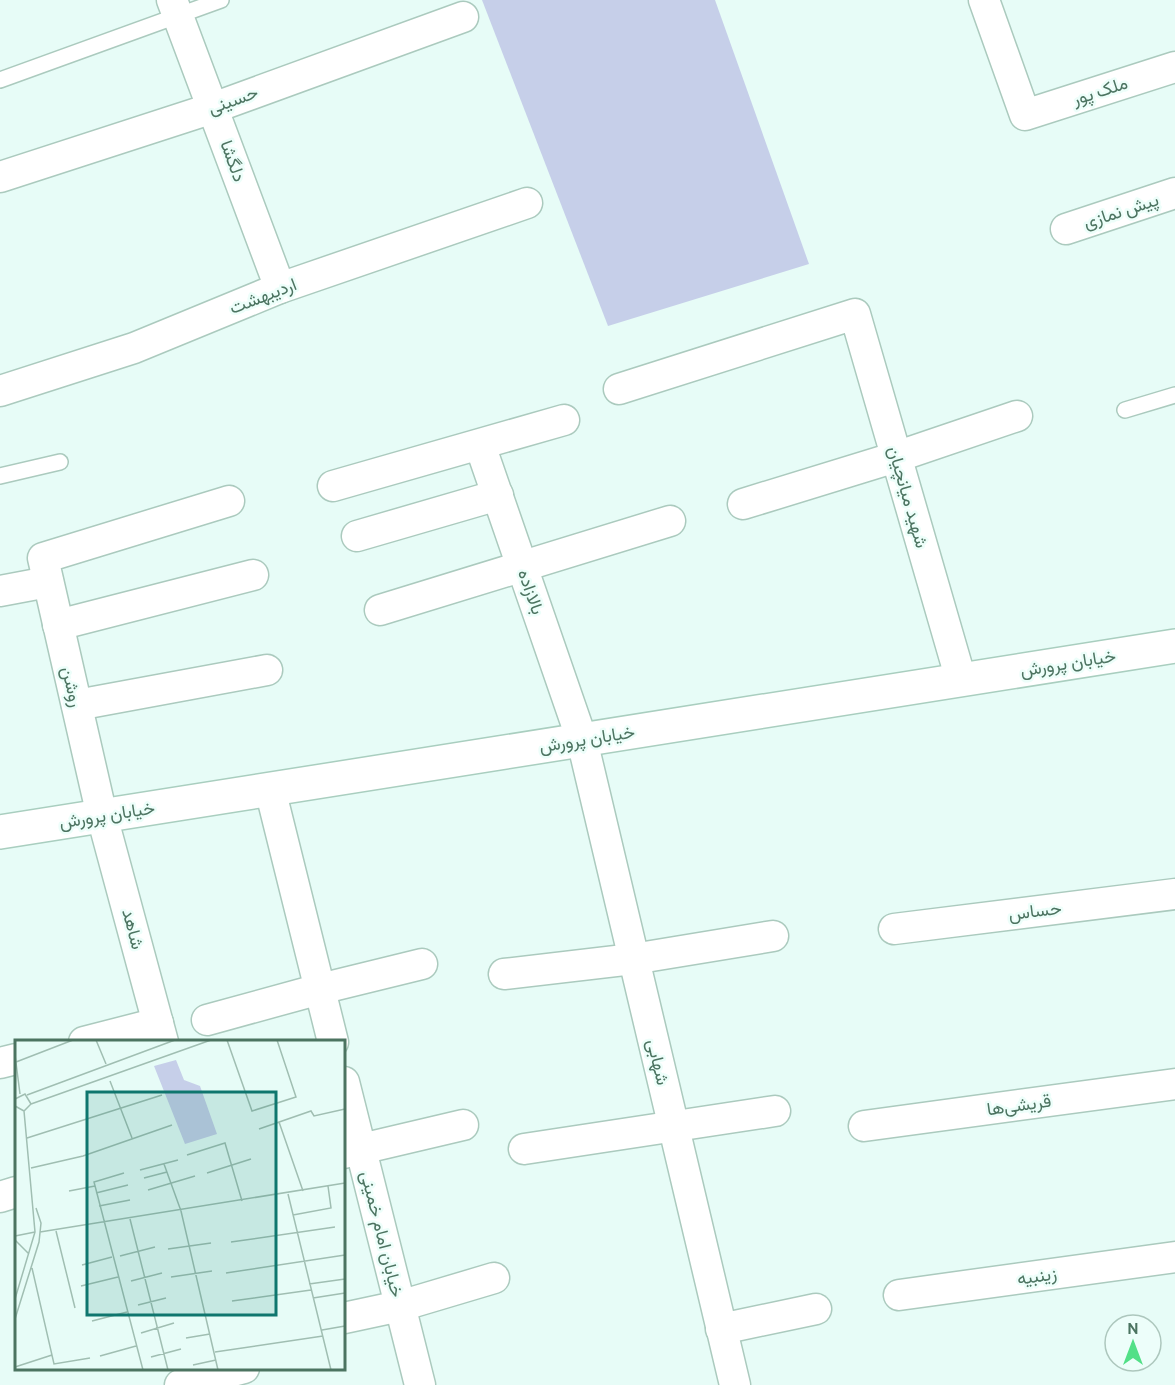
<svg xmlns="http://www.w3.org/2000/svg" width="1175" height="1385" font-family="Cabin,Vazirmatn,sans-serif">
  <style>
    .green { fill: #c6cfe9 }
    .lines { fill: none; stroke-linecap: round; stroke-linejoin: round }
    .service-casing { stroke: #abcabe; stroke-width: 18 }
    .minor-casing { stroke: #abcabe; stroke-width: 33 }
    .secondary-casing { stroke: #a9cebf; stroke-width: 36 }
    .service { stroke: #fff; stroke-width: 15 }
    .minor { stroke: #fff; stroke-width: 30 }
    .secondary { stroke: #fff; stroke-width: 33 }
    .labels { text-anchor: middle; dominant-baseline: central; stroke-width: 5; stroke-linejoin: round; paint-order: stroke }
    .street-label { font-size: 18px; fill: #4c7461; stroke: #edfefa }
    .inset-road { fill: none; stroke: #a0beb2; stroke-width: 1.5 }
    .view { fill: #0f766e; fill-opacity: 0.15; stroke: #0f766e; stroke-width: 3 }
    .inset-edge { fill: none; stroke: #4c7461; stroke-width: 3 }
  </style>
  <rect width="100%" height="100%" fill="#e7fcf7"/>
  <!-- green -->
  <polygon class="green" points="482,0 715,0 809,264 608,326"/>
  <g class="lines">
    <defs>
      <g id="service">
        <polyline points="0,80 221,0"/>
        <polyline points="1125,410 1175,395"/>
        <polyline points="0,476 60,462"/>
      </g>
      <g id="minor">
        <polyline points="172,0 280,288"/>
        <polyline points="984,0 1025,115 1175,67"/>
        <polyline points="0,177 213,108 463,17"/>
        <polyline points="1066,229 1175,193"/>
        <polyline points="619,389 855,314 961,680"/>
        <polyline points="0,391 134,348 280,288 527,203"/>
        <polyline points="480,445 582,740 735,1385"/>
        <polyline points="333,486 564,420"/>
        <polyline points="743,504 896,457 1017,416"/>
        <polyline points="357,536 498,495"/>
        <polyline points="0,591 48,582"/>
        <polyline points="380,610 670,521"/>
        <polyline points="58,625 253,575"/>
        <polyline points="77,705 267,670"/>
        <polyline points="270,789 333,1042"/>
        <polyline points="894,929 1175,894"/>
        <polyline points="504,974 633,959 773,936"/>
        <polyline points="207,1020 320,989 422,964"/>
        <polyline points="84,1042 158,1023"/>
        <polyline points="163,1042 102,816 43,558 229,501"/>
        <polyline points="0,1063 16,1059"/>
        <polyline points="344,1082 420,1385"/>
        <polyline points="864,1126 1175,1084"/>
        <polyline points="524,1149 775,1111"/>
        <polyline points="344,1153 463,1125"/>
        <polyline points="0,1197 16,1192"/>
        <polyline points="899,1295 1175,1257"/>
        <polyline points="344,1318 400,1306 494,1278"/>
        <polyline points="721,1329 816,1309"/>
        <polyline points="180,1385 244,1368"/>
      </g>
      <polyline id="secondary" points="0,832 1175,646"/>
    </defs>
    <!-- service casing -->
    <use href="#service" class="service-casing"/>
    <!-- minor casing -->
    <use href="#minor" class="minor-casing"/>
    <!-- secondary casing -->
    <use href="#secondary" class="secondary-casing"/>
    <!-- service -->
    <use href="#service" class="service"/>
    <!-- minor -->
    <use href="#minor" class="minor"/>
    <!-- secondary -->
    <use href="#secondary" class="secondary"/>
  </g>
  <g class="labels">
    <!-- street labels -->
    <g class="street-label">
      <text transform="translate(1100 91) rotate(-18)">ملک پور</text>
      <text transform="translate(233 100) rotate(-20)">حسینی</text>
      <text transform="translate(233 161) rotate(70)">دلگشا</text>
      <text transform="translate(1121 211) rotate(-18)">پیش نمازی</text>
      <text transform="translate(263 296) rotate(-21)">اردیبهشت</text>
      <text transform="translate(908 497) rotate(74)">شهید میانچیان</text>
      <text transform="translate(531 592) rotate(71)">بالازاده</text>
      <text transform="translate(1068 663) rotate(-9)">خیابان پرورش</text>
      <text transform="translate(72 687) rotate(77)">روشن</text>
      <text transform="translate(587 739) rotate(-9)">خیابان پرورش</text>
      <text transform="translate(107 815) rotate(-9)">خیابان پرورش</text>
      <text transform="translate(1035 911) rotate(-7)">حساس</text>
      <text transform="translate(133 929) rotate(75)">شاهد</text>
      <text transform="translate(658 1062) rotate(77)">شهابی</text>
      <text transform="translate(1019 1105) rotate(-8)">قریشی‌ها</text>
      <text transform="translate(382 1234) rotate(76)">خیابان امام خمینی</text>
      <text transform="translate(1037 1276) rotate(-8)">زینبیه</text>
    </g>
  </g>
  <!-- overview -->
  <g transform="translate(15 1040)">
    <rect width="330" height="330" fill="#e7fcf7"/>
    <path d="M161 20 169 40 185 46 202 94 170 104 139 26Z" fill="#c6cfe9"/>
    <path class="inset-road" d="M81 0 91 24M212 0 237 71 281 57 262 0M0 15 5 54M1 22 58 0M95 41 117 98M12 55 160 0M0 59 10 54 16 64 9 71 0 66M16 64 196 0M264 82 288 151M244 89 296 71 299 76 330 69M12 98 147 55M172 115 210 103 227 161M149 124 166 171 203 330M16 128 68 116 157 85M125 130 163 120M109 133 79 142 128 330M192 133 236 119M129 138 152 132M133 150 180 136M54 151 80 146M81 153 113 145M273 154 316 330M84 166 115 160M278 175 316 168 313 146M115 179 153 330M41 191 60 268M25 192 330 143M0 196 20 192M0 200 14 214M216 202 320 187M153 209 196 203M105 216 140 207M67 225 97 217M17 228 39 324 75 318M211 233 330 215M156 237 197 231M116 241 147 233M294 244 330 239M66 246 103 237M298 258 330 253M0 259 20 192 9 71M217 261 296 250M123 265 151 258M0 279 24 202 26 183 21 168M77 281 112 272M307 290 330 286M126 293 159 283M171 298 195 294M200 312 308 296M85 316 121 306M136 317 166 309M178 325 201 320M0 327 37 315"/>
    <path class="view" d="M72 52H261V275H72Z"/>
    <rect width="330" height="330" class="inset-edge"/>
  </g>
  <!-- north arrow -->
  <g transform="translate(1133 1343)"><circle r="28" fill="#edfefa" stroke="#adc7bd" stroke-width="1.5"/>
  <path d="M0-4.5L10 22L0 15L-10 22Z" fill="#52e087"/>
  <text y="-9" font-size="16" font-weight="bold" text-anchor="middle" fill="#4c7461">N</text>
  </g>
</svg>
